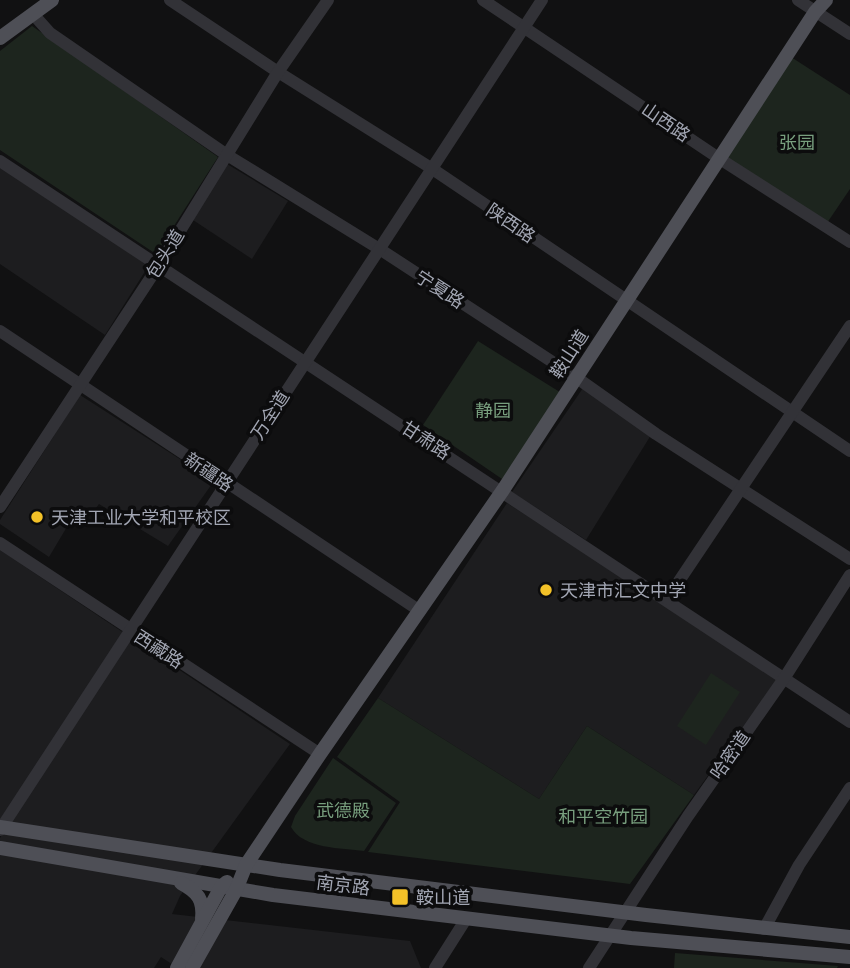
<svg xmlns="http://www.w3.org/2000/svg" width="850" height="968" font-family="'Archivo Narrow','Noto Sans SC',sans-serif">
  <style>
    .built { fill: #1d1d1f }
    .green { fill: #1d251e }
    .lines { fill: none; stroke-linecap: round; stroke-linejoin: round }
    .minor { stroke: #323237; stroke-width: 12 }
    .major { stroke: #4e4f56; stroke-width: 14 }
    .poi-dot { fill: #f3c128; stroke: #0c0c0d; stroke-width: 2.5 }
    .labels { text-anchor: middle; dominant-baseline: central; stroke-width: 7; stroke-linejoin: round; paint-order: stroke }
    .street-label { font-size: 18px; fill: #a2a6b3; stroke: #0c0c0d }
    .park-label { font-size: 18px; fill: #789f7e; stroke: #0c0c0d }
    .poi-label { font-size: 18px; fill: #a2a6b3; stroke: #0c0c0d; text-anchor: start }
  </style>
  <rect width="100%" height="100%" fill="#111112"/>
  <!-- built -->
  <g class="built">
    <polygon points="227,164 288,201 252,259 193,220"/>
    <polygon points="0,168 149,265 105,335 0,264"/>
    <polygon points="583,388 651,435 586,540 512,492"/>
    <polygon points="80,395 214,481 168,546 99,504 86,521 74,515 49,557 0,524 0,520"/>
    <polygon points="507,503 778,678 694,795 587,726 539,799 378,698"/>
    <polygon points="0,550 290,744 180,896 172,914 410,941 421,968 178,968 161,957 154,968 0,968 0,838 9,824 0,822"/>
  </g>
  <!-- green -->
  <g class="green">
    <polygon points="32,26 218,157 156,254 0,150 0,51"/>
    <polygon points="791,57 850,95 850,189 827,223 725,158"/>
    <polygon points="478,341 563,394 505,481 423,425"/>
    <polygon points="711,673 740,692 706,745 677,726"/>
    <polygon points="378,698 539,799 587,726 694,795 630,884 368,852 400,802 337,757"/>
    <path d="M333 758 396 803 364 851C342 848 303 849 291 827L295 816Z"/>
    <polygon points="675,953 838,966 837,968 674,968"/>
  </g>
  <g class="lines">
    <!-- minor -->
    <g class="minor">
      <polyline points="170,0 278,72 431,168 850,451"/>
      <polyline points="483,0 720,159 850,242"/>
      <polyline points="798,0 850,34"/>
      <polyline points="33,14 50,33 227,155 381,250 577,378 656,434 850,559"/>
      <polyline points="0,161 850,722"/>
      <polyline points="0,331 420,611"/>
      <polyline points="0,507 159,265 278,72 328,0"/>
      <polyline points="0,543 320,754"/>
      <polyline points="667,599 850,326"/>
      <polyline points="0,830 542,0"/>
      <polyline points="764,929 799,865 850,788"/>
      <polyline points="435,968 466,919"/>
      <polyline points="589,968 688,816 785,677 850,575"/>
    </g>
    <!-- major -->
    <g class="major">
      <polyline points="0,38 52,0"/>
      <polyline points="0,827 280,870 646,915 850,937"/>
      <polyline points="0,848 273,895 631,938 850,957"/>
      <path d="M181 883C198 892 204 900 202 919"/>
      <polyline points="177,968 221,887 227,882"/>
      <polyline points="192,968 236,890 246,865 320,754 503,490 815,12 826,0"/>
    </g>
  </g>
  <!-- markers -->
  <g class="poi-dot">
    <circle cx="37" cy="517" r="7"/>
    <circle cx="546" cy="590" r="7"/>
    <rect x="391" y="888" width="18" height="18" rx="3.5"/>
  </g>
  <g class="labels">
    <!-- street labels -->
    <g class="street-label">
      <text transform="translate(666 122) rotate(34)">山西路</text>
      <text transform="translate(511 223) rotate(34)">陕西路</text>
      <text transform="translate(165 254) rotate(-58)">包头道</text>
      <text transform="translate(440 289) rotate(33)">宁夏路</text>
      <text transform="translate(569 354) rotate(-57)">鞍山道</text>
      <text transform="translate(270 415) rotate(-57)">万全道</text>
      <text transform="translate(426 440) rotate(33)">甘肃路</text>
      <text transform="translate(209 472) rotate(34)">新疆路</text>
      <text transform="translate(159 649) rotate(33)">西藏路</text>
      <text transform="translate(730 755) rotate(-55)">哈密道</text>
      <text transform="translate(343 885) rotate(7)">南京路</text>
    </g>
    <!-- park labels -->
    <g class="park-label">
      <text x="797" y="142">张园</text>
      <text x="493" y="410">静园</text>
      <text x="343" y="810">武德殿</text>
      <text x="603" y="816">和平空竹园</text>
    </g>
    <!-- poi labels -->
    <g class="poi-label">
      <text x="51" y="517">天津工业大学和平校区</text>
      <text x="560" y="590">天津市汇文中学</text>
      <text x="416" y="897">鞍山道</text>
    </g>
  </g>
</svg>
